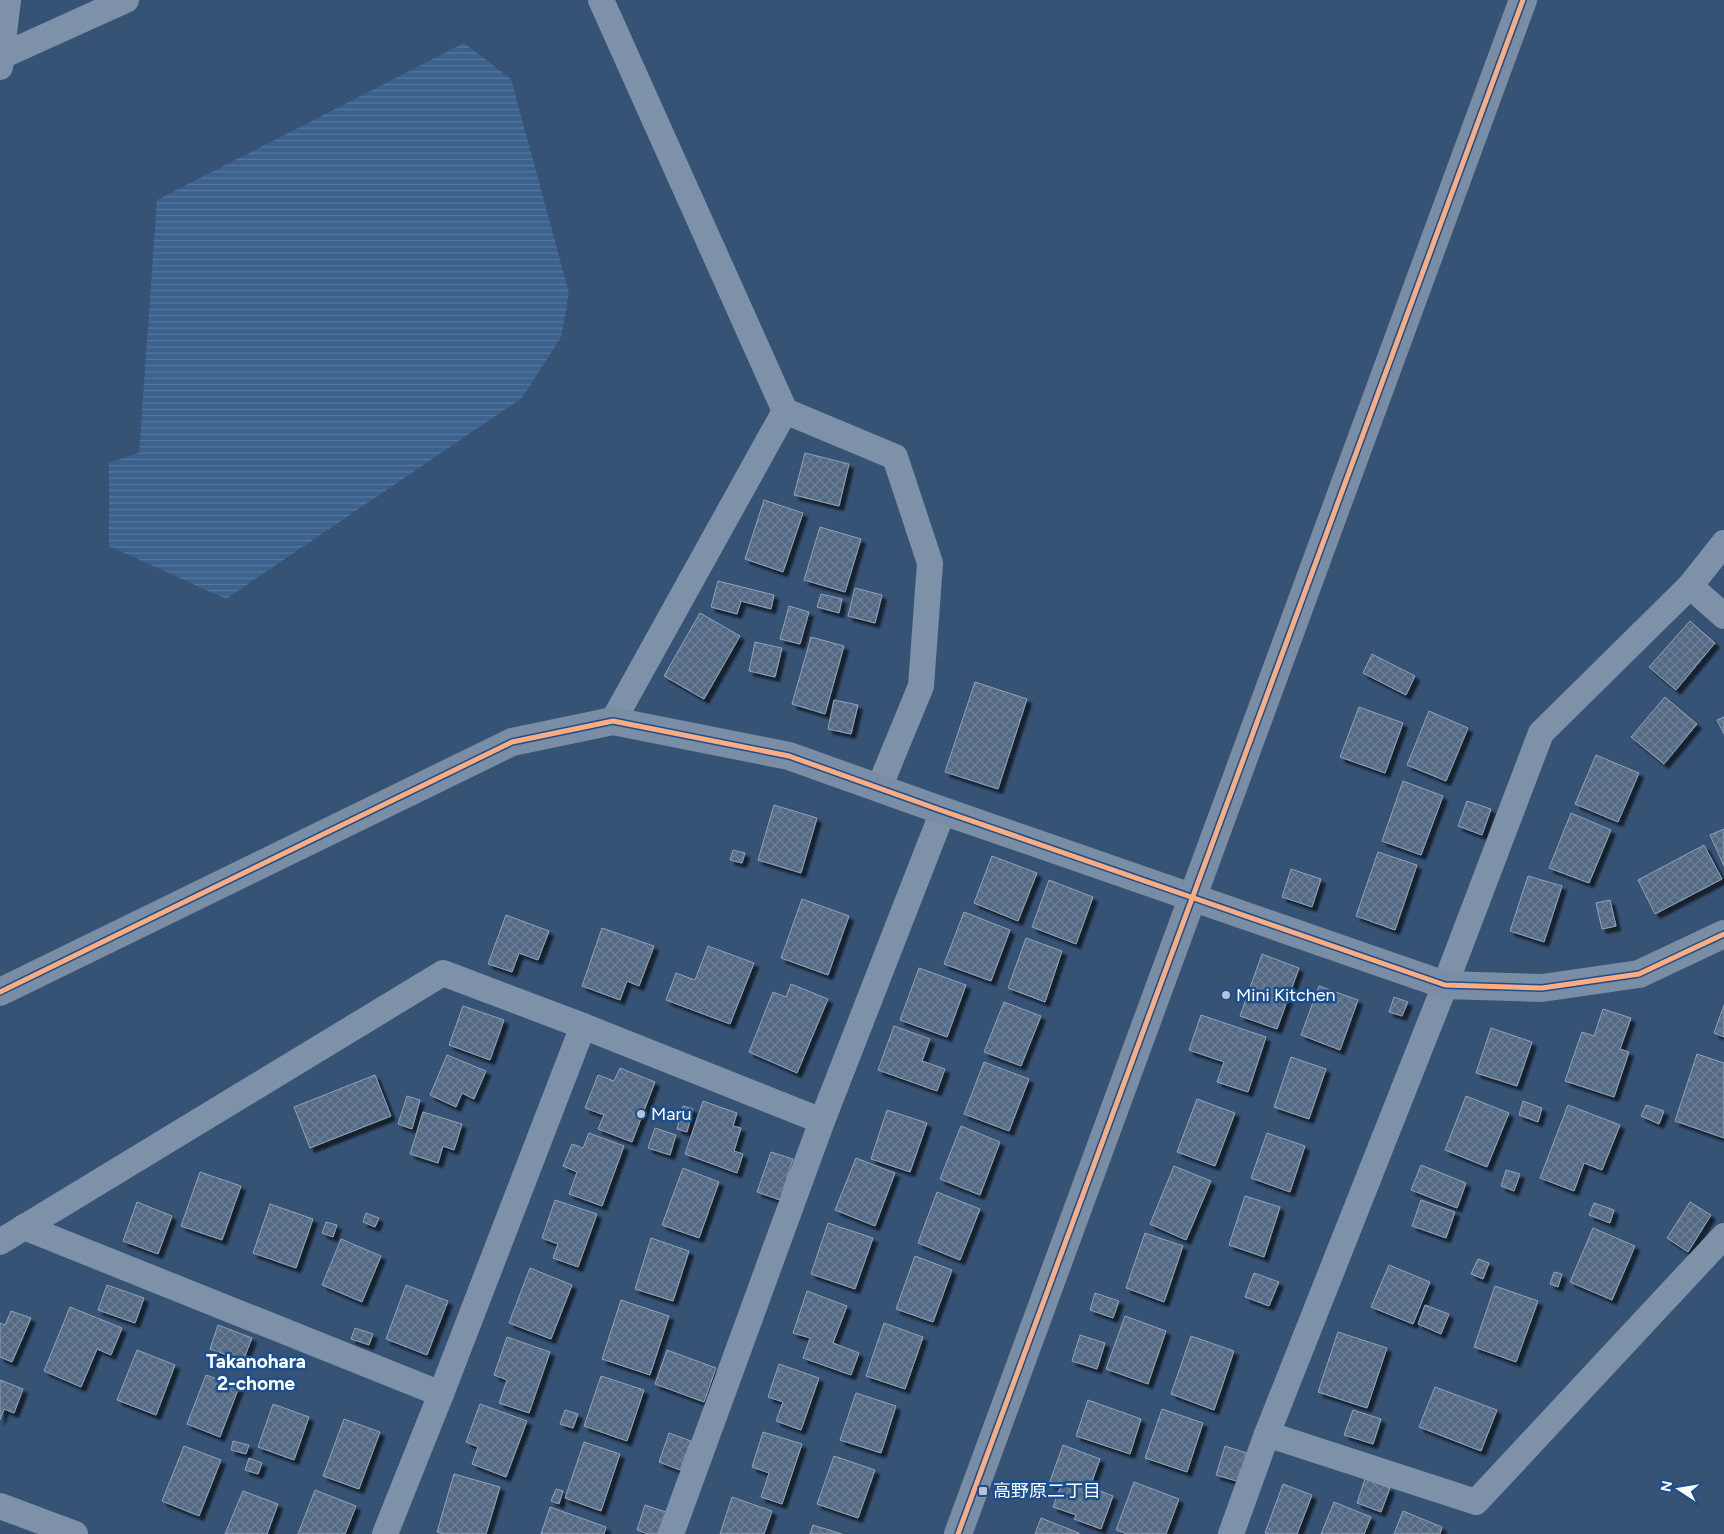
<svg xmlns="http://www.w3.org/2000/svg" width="1724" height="1534" font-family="Figtree,'Noto Sans JP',sans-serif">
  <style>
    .water { fill: url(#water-rules) }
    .building { fill: url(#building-cross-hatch); stroke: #92a2b6; filter: url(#shadow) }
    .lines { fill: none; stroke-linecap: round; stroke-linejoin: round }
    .street { stroke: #7d92a8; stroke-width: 26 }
    .secondary { stroke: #798da4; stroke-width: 28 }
    .cycleway-casing { stroke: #1b4f8f; stroke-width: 8 }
    .cycleway { stroke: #ffac80; stroke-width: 5 }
    .poi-dot { fill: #b9c2ce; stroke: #1b4f8f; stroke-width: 2 }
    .labels { text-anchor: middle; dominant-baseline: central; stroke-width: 5; stroke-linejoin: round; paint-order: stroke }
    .poi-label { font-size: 18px; fill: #fff; stroke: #1b4f8f; text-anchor: start }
    .neighbourhood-label { font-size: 19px; font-weight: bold; fill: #fff; stroke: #1b4f8f }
  </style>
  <defs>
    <pattern id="water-rules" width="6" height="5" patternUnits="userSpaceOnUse" patternTransform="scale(1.25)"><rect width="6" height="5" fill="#3b618d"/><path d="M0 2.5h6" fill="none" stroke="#58799e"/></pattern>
    <pattern id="building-cross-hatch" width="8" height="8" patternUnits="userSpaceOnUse" patternTransform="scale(1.25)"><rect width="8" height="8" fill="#526984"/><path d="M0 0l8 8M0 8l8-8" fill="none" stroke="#6c8096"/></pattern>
    <filter id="shadow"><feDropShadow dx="4.5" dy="4.5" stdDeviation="1" flood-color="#0009"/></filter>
  </defs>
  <rect width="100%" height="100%" fill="#365274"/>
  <!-- water -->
  <polygon class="water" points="464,43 511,79 569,293 561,337 522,398 226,599 109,546 109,463 139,453 157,200"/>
  <!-- building -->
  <g class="building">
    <polygon points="805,453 849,464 839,506 794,495"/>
    <polygon points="764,500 803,513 783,572 745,559"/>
    <polygon points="820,527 861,539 845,592 804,580"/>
    <polygon points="718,581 774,595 771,609 741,601 737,614 711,607"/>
    <polygon points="855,588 882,595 875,623 848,616"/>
    <polygon points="821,594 842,599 839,613 817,607"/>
    <polygon points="789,606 809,612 800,644 780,639"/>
    <polygon points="700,613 740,636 704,699 664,676"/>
    <polygon points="1690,621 1715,643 1676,690 1649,667"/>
    <polygon points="811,637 844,646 825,714 792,704"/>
    <polygon points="755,642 782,648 775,677 749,671"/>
    <polygon points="1372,654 1415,676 1406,695 1363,673"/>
    <polygon points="975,682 1027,699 998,789 945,772"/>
    <polygon points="1665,697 1697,724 1664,764 1631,737"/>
    <polygon points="834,700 858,705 851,734 828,729"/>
    <polygon points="1359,707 1403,723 1385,773 1340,757"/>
    <polygon points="1429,711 1468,728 1446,781 1407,765"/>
    <polygon points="1724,717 1724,734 1717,720"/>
    <polygon points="1596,755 1639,773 1618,822 1575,804"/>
    <polygon points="1403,781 1443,796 1421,855 1382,841"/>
    <polygon points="1467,801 1491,809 1482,835 1458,826"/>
    <polygon points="774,805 817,818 801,873 758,860"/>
    <polygon points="1571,813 1611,830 1589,883 1549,868"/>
    <polygon points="1724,829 1724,866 1710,835"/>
    <polygon points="1704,845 1722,879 1655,914 1638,880"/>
    <polygon points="733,850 745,853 742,863 730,860"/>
    <polygon points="1378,852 1417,865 1395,930 1356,916"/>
    <polygon points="992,856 1037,873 1018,921 974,903"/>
    <polygon points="1291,869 1321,879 1312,907 1282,897"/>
    <polygon points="1528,876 1562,886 1544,942 1510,931"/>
    <polygon points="1049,880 1093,897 1076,944 1032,927"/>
    <polygon points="802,899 849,916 828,975 781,958"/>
    <polygon points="1610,900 1616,926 1602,929 1596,903"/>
    <polygon points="964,912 1010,930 991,981 944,964"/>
    <polygon points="506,915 549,931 538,960 519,953 512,972 488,964"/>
    <polygon points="602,928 654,946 639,986 627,981 620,1000 582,986"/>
    <polygon points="1026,938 1062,951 1045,1002 1008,988"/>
    <polygon points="708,946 754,963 730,1024 666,1000 676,973 695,980"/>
    <polygon points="1262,954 1299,968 1277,1029 1240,1016"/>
    <polygon points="919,968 966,985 947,1037 900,1020"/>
    <polygon points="791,984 828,999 797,1073 749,1052 773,992 786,997"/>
    <polygon points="1319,986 1358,1000 1340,1050 1301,1035"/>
    <polygon points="1394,997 1408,1002 1402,1016 1389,1012"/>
    <polygon points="1004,1002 1041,1016 1021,1066 984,1052"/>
    <polygon points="1724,1005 1724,1037 1714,1033"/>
    <polygon points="463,1006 504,1020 490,1060 449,1045"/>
    <polygon points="1603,1009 1631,1018 1620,1049 1629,1052 1614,1097 1565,1081 1582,1032 1594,1036"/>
    <polygon points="1201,1015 1266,1037 1248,1092 1217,1082 1224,1062 1189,1050"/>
    <polygon points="894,1026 930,1039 922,1061 945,1069 937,1091 878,1070"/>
    <polygon points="1491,1028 1532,1042 1517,1086 1476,1073"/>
    <polygon points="1697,1054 1724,1063 1724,1138 1675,1121"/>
    <polygon points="447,1055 486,1071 474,1099 462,1093 456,1107 430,1095"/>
    <polygon points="1291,1057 1326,1069 1309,1119 1274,1107"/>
    <polygon points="984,1062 1029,1079 1009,1131 964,1114"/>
    <polygon points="620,1068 655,1082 632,1142 598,1129 604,1115 585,1108 598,1075 614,1081"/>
    <polygon points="375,1075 391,1116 310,1148 294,1107"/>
    <polygon points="407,1096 420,1100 412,1129 398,1124"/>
    <polygon points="1466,1096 1509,1113 1487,1167 1445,1150"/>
    <polygon points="1197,1099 1235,1113 1215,1166 1177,1152"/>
    <polygon points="703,1101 737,1113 733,1126 741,1128 734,1151 743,1154 737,1173 685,1154"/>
    <polygon points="1523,1101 1542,1108 1538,1122 1519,1115"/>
    <polygon points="1568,1105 1620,1125 1602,1170 1584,1163 1574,1191 1540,1178"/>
    <polygon points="1646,1105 1664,1111 1659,1124 1641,1116"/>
    <polygon points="683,1106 693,1109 687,1132 677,1129"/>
    <polygon points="887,1110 927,1123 910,1172 871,1159"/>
    <polygon points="423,1112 462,1124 454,1150 443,1146 438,1163 410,1154"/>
    <polygon points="961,1126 1000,1142 980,1195 940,1179"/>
    <polygon points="655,1128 676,1135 670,1155 648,1148"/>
    <polygon points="589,1133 624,1146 602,1206 569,1194 577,1172 563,1166 572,1144 583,1148"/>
    <polygon points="1267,1133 1305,1146 1290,1192 1251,1178"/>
    <polygon points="771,1152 793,1159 780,1200 757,1192"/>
    <polygon points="856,1158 895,1173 875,1226 835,1210"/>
    <polygon points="1421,1165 1466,1183 1457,1208 1411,1190"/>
    <polygon points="1174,1166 1211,1181 1186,1240 1150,1224"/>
    <polygon points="683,1168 719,1182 699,1238 662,1225"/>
    <polygon points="1506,1170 1520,1174 1514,1191 1501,1186"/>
    <polygon points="200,1172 241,1186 222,1240 181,1226"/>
    <polygon points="937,1192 980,1209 960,1260 918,1243"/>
    <polygon points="1245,1196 1280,1207 1264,1257 1229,1245"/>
    <polygon points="555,1200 597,1214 578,1267 553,1258 558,1244 542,1238"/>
    <polygon points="1421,1200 1455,1212 1446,1238 1412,1226"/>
    <polygon points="137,1202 172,1216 158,1254 123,1241"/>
    <polygon points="1690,1202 1711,1215 1688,1252 1667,1238"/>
    <polygon points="1594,1203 1614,1210 1610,1223 1589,1215"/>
    <polygon points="270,1204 313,1219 296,1268 253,1253"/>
    <polygon points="366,1213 379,1218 375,1227 363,1222"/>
    <polygon points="326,1222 337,1225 333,1237 322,1233"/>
    <polygon points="828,1223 873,1238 855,1289 811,1274"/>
    <polygon points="1593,1228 1635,1246 1612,1300 1570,1282"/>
    <polygon points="1145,1233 1183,1246 1164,1302 1126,1288"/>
    <polygon points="651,1238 689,1251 673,1301 635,1289"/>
    <polygon points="341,1239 381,1256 362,1302 322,1285"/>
    <polygon points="915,1256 952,1270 933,1322 896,1309"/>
    <polygon points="1478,1259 1489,1263 1483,1279 1471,1274"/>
    <polygon points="1389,1265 1430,1282 1413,1324 1371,1307"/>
    <polygon points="530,1268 572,1285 551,1339 509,1323"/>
    <polygon points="1554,1272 1562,1274 1558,1287 1550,1284"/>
    <polygon points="1254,1273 1279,1282 1269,1306 1245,1297"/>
    <polygon points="107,1285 144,1298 135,1323 98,1310"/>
    <polygon points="406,1285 448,1301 427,1355 386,1339"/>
    <polygon points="1495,1286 1538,1301 1516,1362 1474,1347"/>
    <polygon points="807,1291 847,1306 833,1343 859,1353 851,1375 803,1358 810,1338 793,1333"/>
    <polygon points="1095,1293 1119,1301 1113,1318 1090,1310"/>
    <polygon points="621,1300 669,1316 650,1375 602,1359"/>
    <polygon points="1425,1305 1449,1314 1441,1334 1418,1324"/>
    <polygon points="70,1307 122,1328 111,1355 97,1349 81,1387 44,1371"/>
    <polygon points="11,1311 31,1318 12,1362 0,1357 0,1323 5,1325"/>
    <polygon points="1125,1316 1166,1331 1148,1384 1106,1369"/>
    <polygon points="884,1323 923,1337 905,1389 866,1376"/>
    <polygon points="218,1325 252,1338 243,1361 210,1349"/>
    <polygon points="355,1328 373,1334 369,1345 351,1339"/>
    <polygon points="1338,1332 1387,1348 1367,1408 1318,1392"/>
    <polygon points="1080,1335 1105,1343 1097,1369 1072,1361"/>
    <polygon points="1191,1336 1234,1351 1214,1410 1171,1394"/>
    <polygon points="507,1337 550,1352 529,1413 499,1403 507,1380 494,1375"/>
    <polygon points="137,1350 175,1365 156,1415 117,1400"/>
    <polygon points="667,1350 716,1368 704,1402 655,1384"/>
    <polygon points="779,1364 819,1378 801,1430 776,1421 783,1402 768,1397"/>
    <polygon points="206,1375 239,1387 220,1437 187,1424"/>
    <polygon points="601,1376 644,1390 627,1441 584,1426"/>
    <polygon points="0,1380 23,1389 14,1413 4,1409 0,1420"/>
    <polygon points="1435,1387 1497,1410 1481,1451 1419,1427"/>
    <polygon points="856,1393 896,1406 881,1453 840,1440"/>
    <polygon points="1088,1400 1141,1419 1130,1454 1076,1436"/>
    <polygon points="273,1404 309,1417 294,1460 258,1447"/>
    <polygon points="480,1404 527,1421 506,1477 472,1464 478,1447 466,1442"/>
    <polygon points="1162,1409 1203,1423 1187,1472 1145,1458"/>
    <polygon points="565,1410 578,1414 573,1428 560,1424"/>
    <polygon points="1353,1410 1381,1419 1373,1444 1344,1435"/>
    <polygon points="344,1419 380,1432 359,1489 323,1476"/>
    <polygon points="763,1432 802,1444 782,1504 761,1497 769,1473 752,1467"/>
    <polygon points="669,1433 691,1441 680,1470 659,1462"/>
    <polygon points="233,1441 249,1445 246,1454 231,1450"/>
    <polygon points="584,1442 620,1454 601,1511 565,1498"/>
    <polygon points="1063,1445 1100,1459 1090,1487 1113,1496 1101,1529 1074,1519 1076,1515 1053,1507 1060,1488 1049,1484"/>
    <polygon points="184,1446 221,1460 199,1516 162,1501"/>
    <polygon points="1225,1446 1250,1454 1240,1482 1216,1475"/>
    <polygon points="834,1456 875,1470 858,1518 817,1504"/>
    <polygon points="249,1458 262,1463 258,1474 245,1470"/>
    <polygon points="454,1474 500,1487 486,1534 445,1534 437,1532"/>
    <polygon points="1365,1479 1390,1488 1381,1512 1357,1503"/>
    <polygon points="1134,1482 1179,1499 1166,1534 1127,1534 1116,1530"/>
    <polygon points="1283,1484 1312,1495 1297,1534 1269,1534 1265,1533"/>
    <polygon points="556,1489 563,1491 559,1504 551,1501"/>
    <polygon points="315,1490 356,1506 345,1534 298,1534"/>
    <polygon points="243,1491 278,1504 267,1534 225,1534"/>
    <polygon points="732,1497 772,1511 764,1534 720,1534"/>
    <polygon points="1334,1502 1371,1517 1364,1534 1321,1534"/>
    <polygon points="645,1505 666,1512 658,1534 648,1534 637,1530"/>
    <polygon points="550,1507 606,1527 604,1534 541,1534"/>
    <polygon points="1403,1511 1442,1527 1440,1534 1394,1534"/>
    <polygon points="1041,1518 1079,1533 1079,1534 1035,1534"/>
    <polygon points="813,1525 842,1534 810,1534"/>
  </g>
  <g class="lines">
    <!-- street -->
    <g class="street">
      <polyline points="601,0 785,411 895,457 930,563 921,686 879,788"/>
      <polyline points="2,56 126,0"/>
      <polyline points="0,67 8,0"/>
      <polyline points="1690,586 1724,616"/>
      <polyline points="613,721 785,411"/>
      <polyline points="24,1227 441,1394"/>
      <polyline points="0,1242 443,973 583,1026 822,1121"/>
      <polyline points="1267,1434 1476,1502 1724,1236"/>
      <polyline points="0,1506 75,1534"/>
      <polyline points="385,1534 441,1394 583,1026"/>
      <polyline points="671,1534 822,1121 943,811"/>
      <polyline points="1231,1534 1267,1434 1445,985 1541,733 1690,586 1724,543"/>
    </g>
    <!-- secondary -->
    <g class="secondary">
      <polyline points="0,992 512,742 613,721 789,756 943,811 1445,985 1542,988 1639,974 1724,934"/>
      <polyline points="958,1534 1523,0"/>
    </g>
    <defs>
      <g id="cycleway">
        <polyline points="0,992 512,742 613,721 789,756 943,811 1445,985 1542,988 1639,974 1724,934"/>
        <polyline points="958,1534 1523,0"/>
      </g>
    </defs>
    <!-- cycleway casing -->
    <use href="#cycleway" class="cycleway-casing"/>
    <!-- cycleway -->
    <use href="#cycleway" class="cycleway"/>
  </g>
  <!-- markers -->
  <g class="poi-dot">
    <circle cx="1226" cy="995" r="5"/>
    <circle cx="641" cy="1114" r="5"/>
    <rect x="978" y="1486" width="10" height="10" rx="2.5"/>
  </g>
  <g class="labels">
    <!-- poi labels -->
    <g class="poi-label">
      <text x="1236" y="995">Mini Kitchen</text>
      <text x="651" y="1114">Maru</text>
      <text x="993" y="1491">高野原二丁目</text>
    </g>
    <!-- neighbourhood labels -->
    <g class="neighbourhood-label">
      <text x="256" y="1361">Takanohara<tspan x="256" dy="22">2-chome</tspan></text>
    </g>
  </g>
  <!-- north arrow -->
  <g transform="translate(1679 1489) rotate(282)" stroke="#1b4f8f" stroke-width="4" paint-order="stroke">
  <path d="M0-4L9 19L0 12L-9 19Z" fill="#ffffff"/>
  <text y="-8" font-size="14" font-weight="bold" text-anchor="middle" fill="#ffffff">N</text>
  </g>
</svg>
